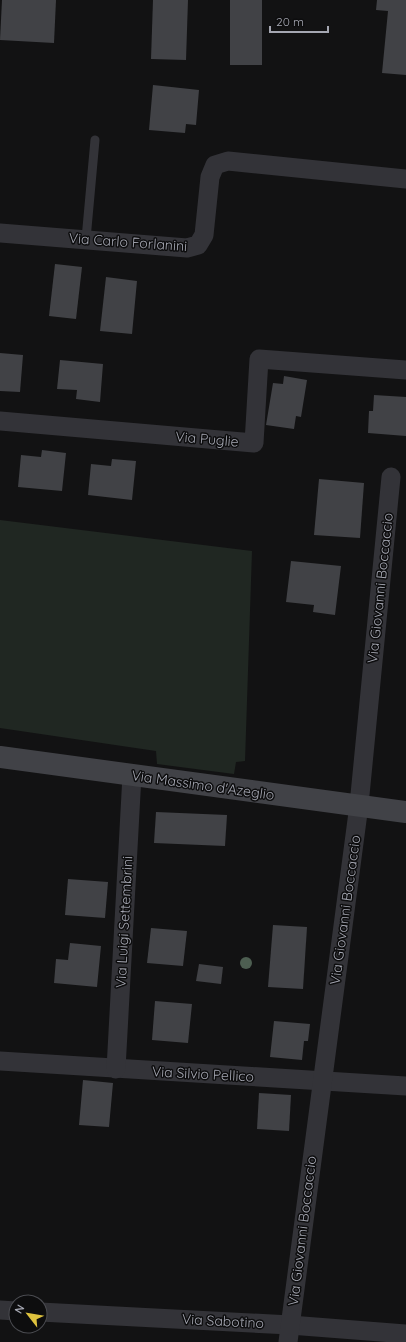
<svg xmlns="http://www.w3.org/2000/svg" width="406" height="1342" font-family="Quicksand,sans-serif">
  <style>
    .green { fill: #202722 }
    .building { fill: #414246 }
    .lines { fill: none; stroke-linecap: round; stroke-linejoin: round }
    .lane { stroke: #333338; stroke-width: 9 }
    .street { stroke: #333338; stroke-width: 19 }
    .secondary { stroke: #414247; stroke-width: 22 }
    .tree { fill: #4d5e51 }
    .labels { text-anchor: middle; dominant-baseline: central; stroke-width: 3; stroke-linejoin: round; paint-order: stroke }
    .street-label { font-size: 14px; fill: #a5a7b2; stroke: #0d0d0e }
  </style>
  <rect width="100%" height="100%" fill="#121213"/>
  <!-- green -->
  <polygon class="green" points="0,520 252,551 245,761 236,762 234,774 157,764 156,751 0,728"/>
  <!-- building -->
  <g class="building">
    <polygon points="2,0 56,0 54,43 0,40"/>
    <polygon points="153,0 188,0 186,60 151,59"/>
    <rect x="230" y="0" width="32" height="65"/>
    <polygon points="377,0 406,0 406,75 382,73 388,11 376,10"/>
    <polygon points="153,85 199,90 196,125 186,124 185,133 149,130"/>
    <polygon points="55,264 82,267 76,319 49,316"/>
    <polygon points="106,277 137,281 132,334 100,331"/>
    <polygon points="0,353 23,355 20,392 0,391"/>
    <polygon points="60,360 103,364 100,402 76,399 77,390 57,389"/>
    <polygon points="284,376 307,380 301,417 296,416 294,429 266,425 273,383 283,384"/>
    <polygon points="374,395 406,397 406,436 368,433 369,411 373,411"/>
    <polygon points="42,450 66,453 62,491 18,487 21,455 41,457"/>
    <polygon points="112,459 136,461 132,500 88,495 91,464 111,466"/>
    <polygon points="319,479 364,483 360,538 314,535"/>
    <polygon points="291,561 341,566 335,615 313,612 314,605 286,602"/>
    <polygon points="156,812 227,815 225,846 154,843"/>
    <polygon points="68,879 108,882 105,918 65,915"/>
    <polygon points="273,925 307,927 303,989 268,987"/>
    <polygon points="151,928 187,931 183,966 147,963"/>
    <polygon points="70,943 101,946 97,987 54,983 56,959 68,960"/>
    <polygon points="199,964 223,967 221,984 196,981"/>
    <polygon points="155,1001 192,1004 188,1043 152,1040"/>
    <polygon points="274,1021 310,1024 308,1041 304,1041 302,1060 270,1057"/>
    <polygon points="83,1080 113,1083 109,1127 79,1125"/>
    <polygon points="259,1093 291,1095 289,1131 257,1129"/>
  </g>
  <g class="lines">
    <!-- lane -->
    <polyline class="lane" points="86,239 95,140"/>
    <!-- street -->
    <g class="street">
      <polyline points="0,233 187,248 198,245 204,235 210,177 215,165 228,161 406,179"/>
      <polyline points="0,421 254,443 259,359 406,370"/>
      <polyline points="0,1061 406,1086"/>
      <polyline points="116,1069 132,775"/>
      <polyline points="0,1310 16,1311"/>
      <polyline points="40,1312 290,1325 406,1334"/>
      <polyline points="288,1342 359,805 391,477"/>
    </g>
    <!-- secondary -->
    <polyline class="secondary" points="0,757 406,812"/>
  </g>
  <!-- trees -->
  <circle class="tree" cx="246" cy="963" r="6"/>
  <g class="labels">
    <!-- street labels -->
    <g class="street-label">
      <text transform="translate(128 242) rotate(4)">Via Carlo Forlanini</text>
      <text transform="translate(207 439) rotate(5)">Via Puglie</text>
      <text transform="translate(380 588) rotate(-84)">Via Giovanni Boccaccio</text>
      <text transform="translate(203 785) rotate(8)">Via Massimo d'Azeglio</text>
      <text transform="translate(345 910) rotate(-82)">Via Giovanni Boccaccio</text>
      <text transform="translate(124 922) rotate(-87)">Via Luigi Settembrini</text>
      <text transform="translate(203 1074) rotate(3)">Via Silvio Pellico</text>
      <text transform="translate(302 1231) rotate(-83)">Via Giovanni Boccaccio</text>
      <text transform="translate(223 1321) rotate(3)">Via Sabotino</text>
    </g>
  </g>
  <!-- north arrow -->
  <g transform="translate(28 1314) rotate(301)"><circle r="19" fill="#0d0d0e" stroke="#4a4b50"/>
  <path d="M0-3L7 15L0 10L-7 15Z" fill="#dec23e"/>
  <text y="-6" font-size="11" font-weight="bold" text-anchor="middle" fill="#a5a7b2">N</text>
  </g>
  <!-- scale -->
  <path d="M270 26v6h58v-6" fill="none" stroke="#a5a7b2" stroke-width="2"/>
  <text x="276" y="26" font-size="12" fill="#a5a7b2" stroke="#0d0d0e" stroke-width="3" paint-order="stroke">20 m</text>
</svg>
